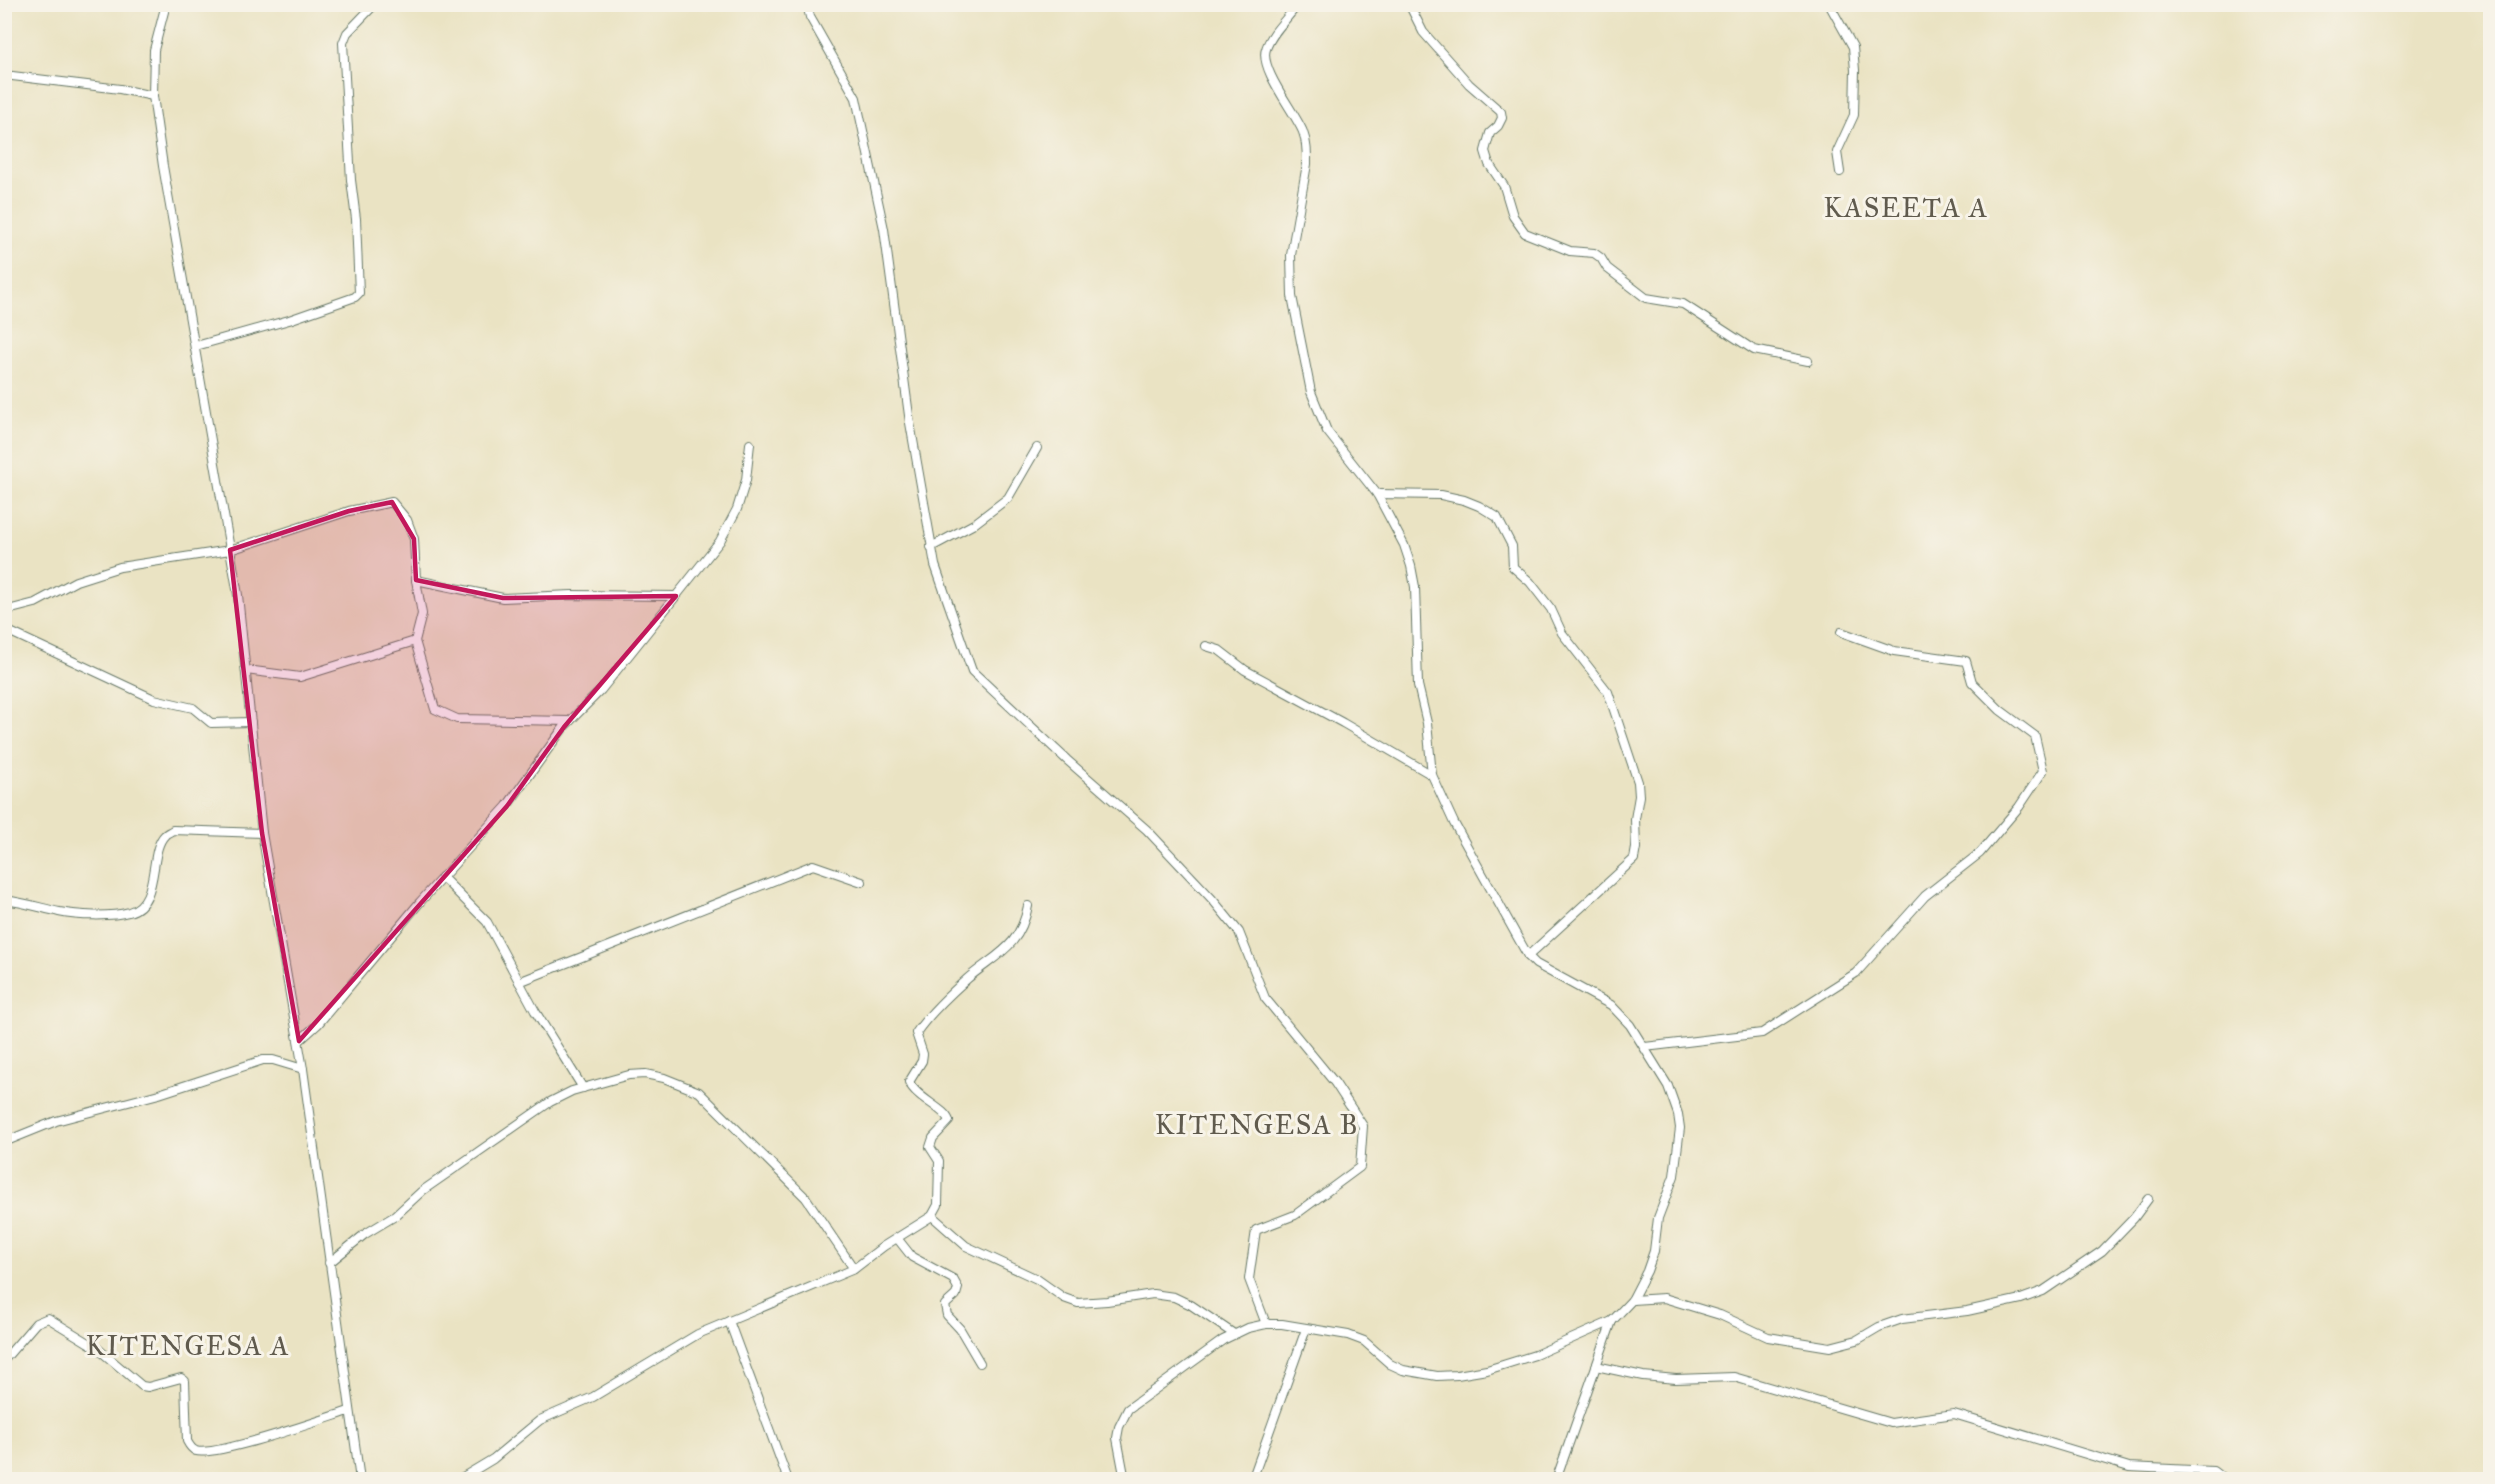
<svg xmlns="http://www.w3.org/2000/svg" width="2495" height="1484" font-family="'IM FELL Great Primer',serif">
  <style>
    .lines { fill: none; stroke-linecap: round; stroke-linejoin: round }
    .minor-casing { stroke: #676; stroke-width: 10 }
    .minor { stroke: #fff; stroke-width: 8 }
    .marked { fill: #c2185b; fill-opacity: 0.2; stroke: #c2185b; stroke-width: 4.5; stroke-linejoin: round }
    .labels { text-anchor: middle; dominant-baseline: central; stroke-width: 6; stroke-linejoin: round; paint-order: stroke }
    .quarter-label { font-size: 27px; letter-spacing: 1.5px; fill: #605b4e; stroke: #f7f3e8 }
  </style>
  <rect width="100%" height="100%" fill="#f7f3e8"/>
  <filter id="ink" filterUnits="userSpaceOnUse"><feTurbulence type="fractalNoise" baseFrequency=".0167" numOctaves="2"/><feDisplacementMap in="SourceGraphic" scale="12" xChannelSelector="R" yChannelSelector="G"/><feConvolveMatrix kernelMatrix="1 2 1 2 8 2 1 2 1" color-interpolation-filters="sRGB"/></filter>
  <filter id="wash" filterUnits="userSpaceOnUse"><feTurbulence type="fractalNoise" baseFrequency=".008" numOctaves="4" result="noise"/><feDisplacementMap in="SourceGraphic" scale="24" xChannelSelector="R" yChannelSelector="G"/><feGaussianBlur stdDeviation="1.35" result="paint"/><feColorMatrix in="noise" values="0 0 0 0 0 0 0 0 0 0 0 0 0 0 0 0 0 1.4 0 .05"/><feComposite in="paint" operator="in"/></filter>
  <g filter="url(#wash)">
    <rect width="100%" height="100%" fill="#eae3c3"/>
  </g>
  <g filter="url(#ink)">
    <g class="lines">
      <defs>
        <g id="minor">
          <polyline points="166,4 154,50 153,96 163,166 238,595 262,833 303,1069 360,1480"/>
          <polyline points="807,4 810,17 856,98 884,229 910,423 935,565 972,671 1067,760 1147,830 1212,899 1239,932 1265,998 1335,1083 1363,1126 1360,1167 1295,1215 1256,1230 1249,1279 1266,1324"/>
          <polyline points="1409,4 1423,32 1469,84 1501,112 1502,118 1498,126 1490,133 1485,151 1489,164 1504,186 1513,216 1525,233 1570,251 1594,253 1601,258 1607,268 1646,298 1683,304 1754,350 1808,361"/>
          <polyline points="1829,4 1853,47 1855,70 1854,115 1837,152 1840,172"/>
          <polyline points="4,75 120,89 153,96"/>
          <polyline points="196,346 289,320 355,297 359,293 356,219 351,180 343,43 347,33 375,4"/>
          <polyline points="1377,494 1441,495 1464,500 1479,506 1497,517 1512,546 1513,567 1530,582 1551,609 1562,633 1608,692 1638,782 1639,796 1635,819 1636,848 1634,859 1528,956"/>
          <polyline points="931,547 974,524 1008,498 1037,448"/>
          <polyline points="416,580 503,598 572,595 676,596"/>
          <polyline points="4,611 35,603 76,581 120,567 230,550 349,511 392,502 407,520 414,539 416,580 422,614 415,641 300,677 246,670"/>
          <polyline points="4,629 154,699 193,708 211,723 251,722"/>
          <polyline points="415,641 435,709 457,719 570,721"/>
          <polyline points="1206,646 1219,650 1245,670 1343,723 1432,775"/>
          <polyline points="442,877 487,922 535,1011 583,1088"/>
          <path d="M4 900C23 902 41 908 59 912 78 916 111 917 129 912 161 904 148 851 165 835 165 834 172 831 173 830L262 833"/>
          <polyline points="519,982 813,865 862,882"/>
          <polyline points="299,1041 318,1024 420,902 507,806 564,727 601,690 720,541 737,509 746,480 750,444"/>
          <polyline points="1645,1047 1762,1033 1856,973 1925,896 1980,853 2019,807 2043,771 2035,736 2000,710 1972,682 1966,661 1894,651 1841,632"/>
          <polyline points="4,1142 56,1121 159,1094 263,1060 273,1060 303,1069"/>
          <polyline points="932,1216 966,1246 1037,1279 1064,1298 1078,1303 1107,1301 1153,1294 1174,1297 1191,1305 1234,1334"/>
          <polyline points="897,1238 912,1257 953,1279 958,1288 956,1295 945,1305 947,1315 960,1329 980,1363"/>
          <polyline points="329,1263 365,1234 395,1216 422,1191 550,1102 572,1091 629,1075 645,1074 664,1078 699,1092 806,1198 854,1269"/>
          <polyline points="1632,1300 1664,1298 1720,1315 1768,1337 1830,1347 1857,1340 1879,1327 1902,1319 1967,1311 2021,1299 2043,1291 2102,1251 2134,1218 2148,1199"/>
          <polyline points="729,1321 788,1480"/>
          <path d="M4 1360 36 1323 48 1318 97 1348 142 1386 148 1387 181 1378 185 1381 187 1441C189 1445 191 1449 196 1451 216 1457 324 1419 349 1411"/>
          <polyline points="1596,1366 1643,1376 1676,1379 1734,1377 1891,1423 1954,1414 2129,1467 2213,1471 2225,1480"/>
          <path d="M458 1480 493 1459 540 1420 593 1397 698 1334 854 1269 884 1246 932 1216 938 1205 939 1161 930 1147 933 1138 949 1121C945 1108 917 1099 909 1082L922 1061 923 1054 916 1033C929 1014 949 995 967 979 996 954 1020 948 1028 906"/>
          <path d="M1125 1480 1117 1438 1119 1427 1128 1409 1223 1340 1248 1328 1266 1324H1282L1348 1335 1364 1341 1390 1364 1403 1370 1437 1376 1457 1375 1487 1370 1535 1355 1612 1321 1632 1300 1647 1271 1654 1251 1658 1218 1674 1176 1680 1128 1678 1114 1668 1086 1630 1025 1611 1005 1536 964 1528 956 1454 823 1432 775 1427 723 1418 685 1415 587 1411 566 1404 545 1377 494 1327 431 1311 392 1292 296 1291 255 1307 164C1307 153 1307 142 1303 132 1295 112 1259 69 1266 49 1271 33 1288 18 1298 4"/>
          <polyline points="1252,1480 1306,1329"/>
          <polyline points="1556,1480 1612,1321"/>
        </g>
      </defs>
      <!-- minor casing -->
      <use href="#minor" class="minor-casing"/>
      <!-- minor -->
      <use href="#minor" class="minor"/>
    </g>
  </g>
  <!-- marked area -->
  <path class="marked" d="M392 502 414 539 416 580 503 598 676 596 564 727 507 806 299 1041 262 833 230 550 349 511Z"/>
  <g class="labels">
    <!-- quarter labels -->
    <g class="quarter-label">
      <text x="1906" y="207">KASEETA A</text>
      <text x="1257" y="1124">KITENGESA B</text>
      <text x="188" y="1345">KITENGESA A</text>
    </g>
  </g>
  <!-- margin -->
  <rect width="2495" height="1484" fill="none" stroke="#f7f3e8" stroke-width="24"/>
</svg>
